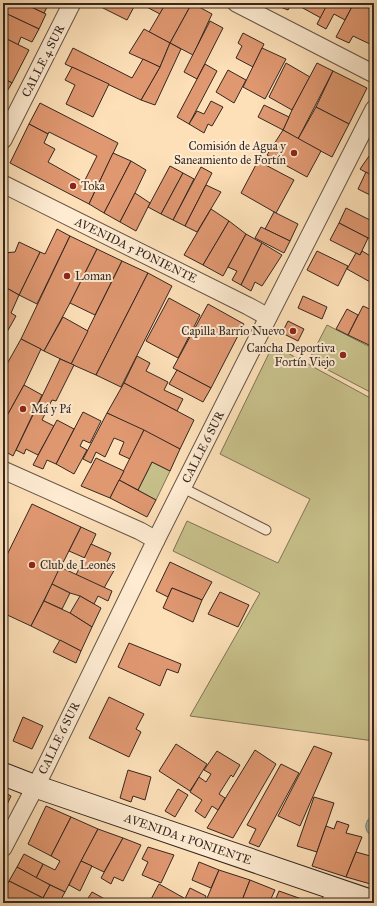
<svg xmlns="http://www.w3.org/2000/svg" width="377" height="906" font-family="'IM FELL Great Primer',serif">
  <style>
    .green { fill: #c7c08a; stroke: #7e7456 }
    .water { fill: #9fbdb3; stroke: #748179 }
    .building { fill: #e09871; stroke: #342722 }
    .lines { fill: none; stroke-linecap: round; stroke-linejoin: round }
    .lane-casing { stroke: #665548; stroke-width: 11 }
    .street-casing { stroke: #665548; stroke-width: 19 }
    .secondary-casing { stroke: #342722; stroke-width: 24 }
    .lane { stroke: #feebd1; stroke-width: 9 }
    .street { stroke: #feebd1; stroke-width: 17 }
    .secondary { stroke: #feebd1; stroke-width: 22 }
    .poi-dot { fill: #8f2418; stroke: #feebd1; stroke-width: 1.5 }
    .labels { text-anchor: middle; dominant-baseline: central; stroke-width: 4; stroke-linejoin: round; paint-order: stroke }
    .street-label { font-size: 12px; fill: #342722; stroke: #feebd1 }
    .poi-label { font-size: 12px; fill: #342722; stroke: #feebd1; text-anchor: start }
  </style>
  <rect width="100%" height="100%" fill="#fde0b8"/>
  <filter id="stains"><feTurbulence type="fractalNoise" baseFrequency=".005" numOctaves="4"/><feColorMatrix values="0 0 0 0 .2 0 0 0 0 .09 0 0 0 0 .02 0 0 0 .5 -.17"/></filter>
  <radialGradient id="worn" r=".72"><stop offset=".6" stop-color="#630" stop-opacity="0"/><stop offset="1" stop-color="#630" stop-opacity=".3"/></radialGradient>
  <!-- green -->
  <g class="green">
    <polygon points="327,325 374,349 374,394 309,360"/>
    <polygon points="273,345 374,400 374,741 190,716 260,593 173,551 187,521 278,563 310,499 220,454"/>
    <polygon points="152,462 170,471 156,500 138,490"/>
  </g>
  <!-- water -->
  <path class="water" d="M372 816H374V837C364 833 363 822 372 816Z"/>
  <!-- building -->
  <g class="building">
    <polygon points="3,3 23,3 46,14 39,29 3,12"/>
    <polygon points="23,3 49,3 44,13"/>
    <polygon points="101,3 136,3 127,20 99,6"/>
    <polygon points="139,3 166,3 160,14"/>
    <polygon points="166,3 192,3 170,43 149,32"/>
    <polygon points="192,3 212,14 193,55 170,43"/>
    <polygon points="280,3 292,3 288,10 278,6"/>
    <polygon points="303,3 328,3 321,18 301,7"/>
    <polygon points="328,3 354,3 345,20 334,14 326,29 317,24"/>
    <polygon points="354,3 359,3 374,11 374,46 353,36 349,43 336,37"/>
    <polygon points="359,3 371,3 369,8"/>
    <polygon points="3,12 39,29 32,42 21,37 18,45 3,37"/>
    <polygon points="210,21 223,28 197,79 184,72"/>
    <polygon points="144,29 170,43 160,67 129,53"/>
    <polygon points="243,33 264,44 253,67 236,58 242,46 238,43"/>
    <polygon points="3,37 29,50 12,83 3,78"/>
    <polygon points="170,43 181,49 155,105 141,100 160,67"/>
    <polygon points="73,48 132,78 143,59 160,67 141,100 65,64"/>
    <polygon points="262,48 286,59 265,99 243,87"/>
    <polygon points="286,63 310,77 292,110 269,97"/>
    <polygon points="317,63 333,71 298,139 283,130 292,110"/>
    <polygon points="205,64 217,71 189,124 177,117"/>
    <polygon points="72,67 109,84 93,117 66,104 75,85 65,80"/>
    <polygon points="228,70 246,80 234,103 216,92"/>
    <polygon points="333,71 367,88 349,124 316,107"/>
    <polygon points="3,78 12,83 3,98"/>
    <polygon points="211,101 223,107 212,126 208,124 204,133 189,124 197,111 204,114"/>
    <polygon points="40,103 118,143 96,189 84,182 97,156 49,132 48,134 29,124"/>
    <polygon points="264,105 289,117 283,130 258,117"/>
    <polygon points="316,107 349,124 332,157 298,139"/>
    <polygon points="29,124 48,134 44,143 55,149 48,162 96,189 89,204 10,163"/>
    <polygon points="283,130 321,151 307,177 267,155"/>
    <polygon points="374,149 374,177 360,169"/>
    <polygon points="113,153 131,161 104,213 89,204"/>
    <polygon points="131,161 146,170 135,193 120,222 104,213"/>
    <polygon points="258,161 294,180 276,213 241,193"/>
    <polygon points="170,166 183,173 161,214 148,207"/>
    <polygon points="201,167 212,173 185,226 173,220"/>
    <polygon points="366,172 374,177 374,197 358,189"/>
    <polygon points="183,173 194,179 173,220 161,214"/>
    <polygon points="206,185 221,192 197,232 185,226"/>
    <polygon points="135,193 150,203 136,231 120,222"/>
    <polygon points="346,208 374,222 374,232 370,239 339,223"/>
    <polygon points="211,209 229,221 203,265 184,255"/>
    <polygon points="274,212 298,224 290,241 265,229"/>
    <polygon points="229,221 246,234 223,276 203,265"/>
    <polygon points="339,223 368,238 360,255 330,240"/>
    <polygon points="261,227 290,241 284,253 255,238"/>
    <polygon points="57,229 70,236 37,304 19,295 40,252 45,254"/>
    <polygon points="246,234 262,243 241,285 232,280 237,271 228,267"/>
    <polygon points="70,236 97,249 70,303 44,351 21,339"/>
    <polygon points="19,242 40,252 19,295 3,286 3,253 15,252"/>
    <polygon points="262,243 282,255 262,286 255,282 251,291 241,285"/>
    <polygon points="97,249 122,261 95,315 70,303"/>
    <polygon points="317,251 348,266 338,286 307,270"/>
    <polygon points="362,251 374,258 374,280 372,283 347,269 356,253 360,255"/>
    <polygon points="122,261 148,273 96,375 71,364"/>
    <polygon points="148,273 172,286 121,387 96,375"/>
    <polygon points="3,286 19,295 11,313 16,316 7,332 3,330"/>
    <polygon points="303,296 327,307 322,319 298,308"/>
    <polygon points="169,298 200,315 178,358 146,341"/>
    <polygon points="208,304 244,324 211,388 173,368"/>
    <polygon points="363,306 374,311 374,336 369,345 348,335"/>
    <polygon points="347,309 358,315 348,335 336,329"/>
    <polygon points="63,317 88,331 71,364 44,351"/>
    <polygon points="288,321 304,329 298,341 282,333"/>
    <polygon points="21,339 41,349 24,385 3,423 3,371"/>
    <polygon points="137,356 150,363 146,371 168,382 164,390 183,399 177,411 124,383"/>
    <polygon points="60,359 74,365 56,401 52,400 42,420 54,426 38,455 26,449 24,454 16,450"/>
    <polygon points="177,370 211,388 203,402 169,384"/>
    <polygon points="124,383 194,420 180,449 107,413"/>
    <polygon points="24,385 42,395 13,456 3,450 3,423"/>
    <polygon points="83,412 101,421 90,443 83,440 80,446 87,450 74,474 56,464"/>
    <polygon points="107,413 144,430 130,459 119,454 124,442 114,438 105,457 96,452 91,463 83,459"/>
    <polygon points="57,420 74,429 56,464 47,460 43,469 33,465"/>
    <polygon points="144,430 180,449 170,471 152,462 138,490 119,480"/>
    <polygon points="96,458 124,471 110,498 81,486"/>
    <polygon points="119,480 156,500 147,517 110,498"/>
    <polygon points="32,504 81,527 31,626 3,613 3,563"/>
    <polygon points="81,527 96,534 85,558 69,551"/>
    <polygon points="91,544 111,553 107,562 116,567 104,588 76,575"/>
    <polygon points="170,562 212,582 202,600 172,588 168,597 156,591"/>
    <polygon points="60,567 112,591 108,601 98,596 94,604 80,596 70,593 52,584"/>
    <polygon points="52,584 70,593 62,609 44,601"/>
    <polygon points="172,588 202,600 193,622 163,608"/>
    <polygon points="220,592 249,605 238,627 208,614"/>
    <polygon points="80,596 101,608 92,627 70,613"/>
    <polygon points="44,601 70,613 92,627 81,651 31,626"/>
    <polygon points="60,640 81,651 76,663 53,652"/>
    <polygon points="129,643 181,664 178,673 167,669 160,686 118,667"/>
    <polygon points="109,697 144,714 136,729 141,732 129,757 89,738"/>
    <polygon points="23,717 43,726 32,749 13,741"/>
    <polygon points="176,744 207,764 190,791 159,771"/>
    <polygon points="314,746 332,753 300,826 278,816"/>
    <polygon points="255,750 276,764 233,838 207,828"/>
    <polygon points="217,751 240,765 233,777 231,775 219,794 225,798 218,810 212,806 205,818 195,811 202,800 190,792 199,777 206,782 211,774 204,770"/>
    <polygon points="281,764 299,773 259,847 249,843 256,829 247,825"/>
    <polygon points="128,770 151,777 145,800 133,796 131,802 120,798"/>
    <polygon points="178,789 188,795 175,817 165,811"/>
    <polygon points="3,792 11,796 3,813"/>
    <polygon points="314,797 334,803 317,852 297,846"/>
    <polygon points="46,806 71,817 51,856 28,844"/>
    <polygon points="71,817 98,829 65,892 36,878 43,864 55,870 60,861 51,856"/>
    <polygon points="337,821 349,825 346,833 362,837 346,877 312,866 326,826 334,829"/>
    <polygon points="98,829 123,838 104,872 81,861"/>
    <polygon points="123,838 141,845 123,881 114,877 111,884 101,878"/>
    <polygon points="148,847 174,855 161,883 142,875 148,862 142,859"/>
    <polygon points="356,852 374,857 374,885 346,877"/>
    <polygon points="24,854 43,864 36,878 17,867"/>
    <polygon points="81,861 92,866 80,891 69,885"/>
    <polygon points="199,862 219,870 211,888 192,880"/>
    <polygon points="17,867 50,885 43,898 9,881"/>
    <polygon points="219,870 250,880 241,903 205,903"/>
    <polygon points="250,880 275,890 269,903 241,903"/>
    <polygon points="9,881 43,898 50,885 65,892 59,903 10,903 3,899 3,892"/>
    <polygon points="159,884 184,898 181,903 149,903"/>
    <polygon points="190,888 206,896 203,903 183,903"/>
    <polygon points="279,891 313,903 274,903"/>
    <polygon points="92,892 112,903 85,903"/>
  </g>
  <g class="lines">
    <defs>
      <polyline id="lane" points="183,488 266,530"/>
      <g id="street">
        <polyline points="236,3 374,74"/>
        <polyline points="3,140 72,3"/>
        <polyline points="3,184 248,306 268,317"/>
        <polyline points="3,470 140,531 156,540"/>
        <polyline points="3,848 44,770 156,540 249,355 374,109"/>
        <polyline points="330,903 337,890"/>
      </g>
      <polyline id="secondary" points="3,774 34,786 374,902"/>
    </defs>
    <!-- lane casing -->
    <use href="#lane" class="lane-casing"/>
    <!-- street casing -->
    <use href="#street" class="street-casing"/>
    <!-- secondary casing -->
    <use href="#secondary" class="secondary-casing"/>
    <!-- lane -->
    <use href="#lane" class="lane"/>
    <!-- street -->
    <use href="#street" class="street"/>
    <!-- secondary -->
    <use href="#secondary" class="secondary"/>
  </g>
  <!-- markers -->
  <g class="poi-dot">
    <circle cx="294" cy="153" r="4"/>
    <circle cx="73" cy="186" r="4"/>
    <circle cx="67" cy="276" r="4"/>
    <circle cx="293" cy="331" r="4"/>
    <circle cx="343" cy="355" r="4"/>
    <circle cx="23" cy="409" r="4"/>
    <circle cx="32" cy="565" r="4"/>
  </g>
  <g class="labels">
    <!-- street labels -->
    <g class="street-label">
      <text transform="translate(43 61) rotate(-63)">CALLE 4 SUR</text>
      <text transform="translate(136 250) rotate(26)">AVENIDA 5 PONIENTE</text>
      <text transform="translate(203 447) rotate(-63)">CALLE 6 SUR</text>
      <text transform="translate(59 738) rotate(-64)">CALLE 6 SUR</text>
      <text transform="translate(188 839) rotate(19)">AVENIDA 1 PONIENTE</text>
    </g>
    <!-- poi labels -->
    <g class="poi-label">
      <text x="286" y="146" text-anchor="end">Comisión de Agua y<tspan x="286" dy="14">Saneamiento de Fortín</tspan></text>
      <text x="81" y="186">Toka</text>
      <text x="75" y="276">Loman</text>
      <text x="285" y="331" text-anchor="end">Capilla Barrio Nuevo</text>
      <text x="335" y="348" text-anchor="end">Cancha Deportiva<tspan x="335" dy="14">Fortín Viejo</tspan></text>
      <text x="31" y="409">Má y Pá</text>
      <text x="40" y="565">Club de Leones</text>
    </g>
  </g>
  <!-- margin -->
  <rect width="377" height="906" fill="none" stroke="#fde0b8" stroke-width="16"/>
  <rect x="4" y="4" width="369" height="898" fill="none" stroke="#342722" stroke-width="2"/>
  <rect x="8" y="8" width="361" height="890" fill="none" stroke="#342722"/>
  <rect width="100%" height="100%" filter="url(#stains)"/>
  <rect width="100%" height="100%" fill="url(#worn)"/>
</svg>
